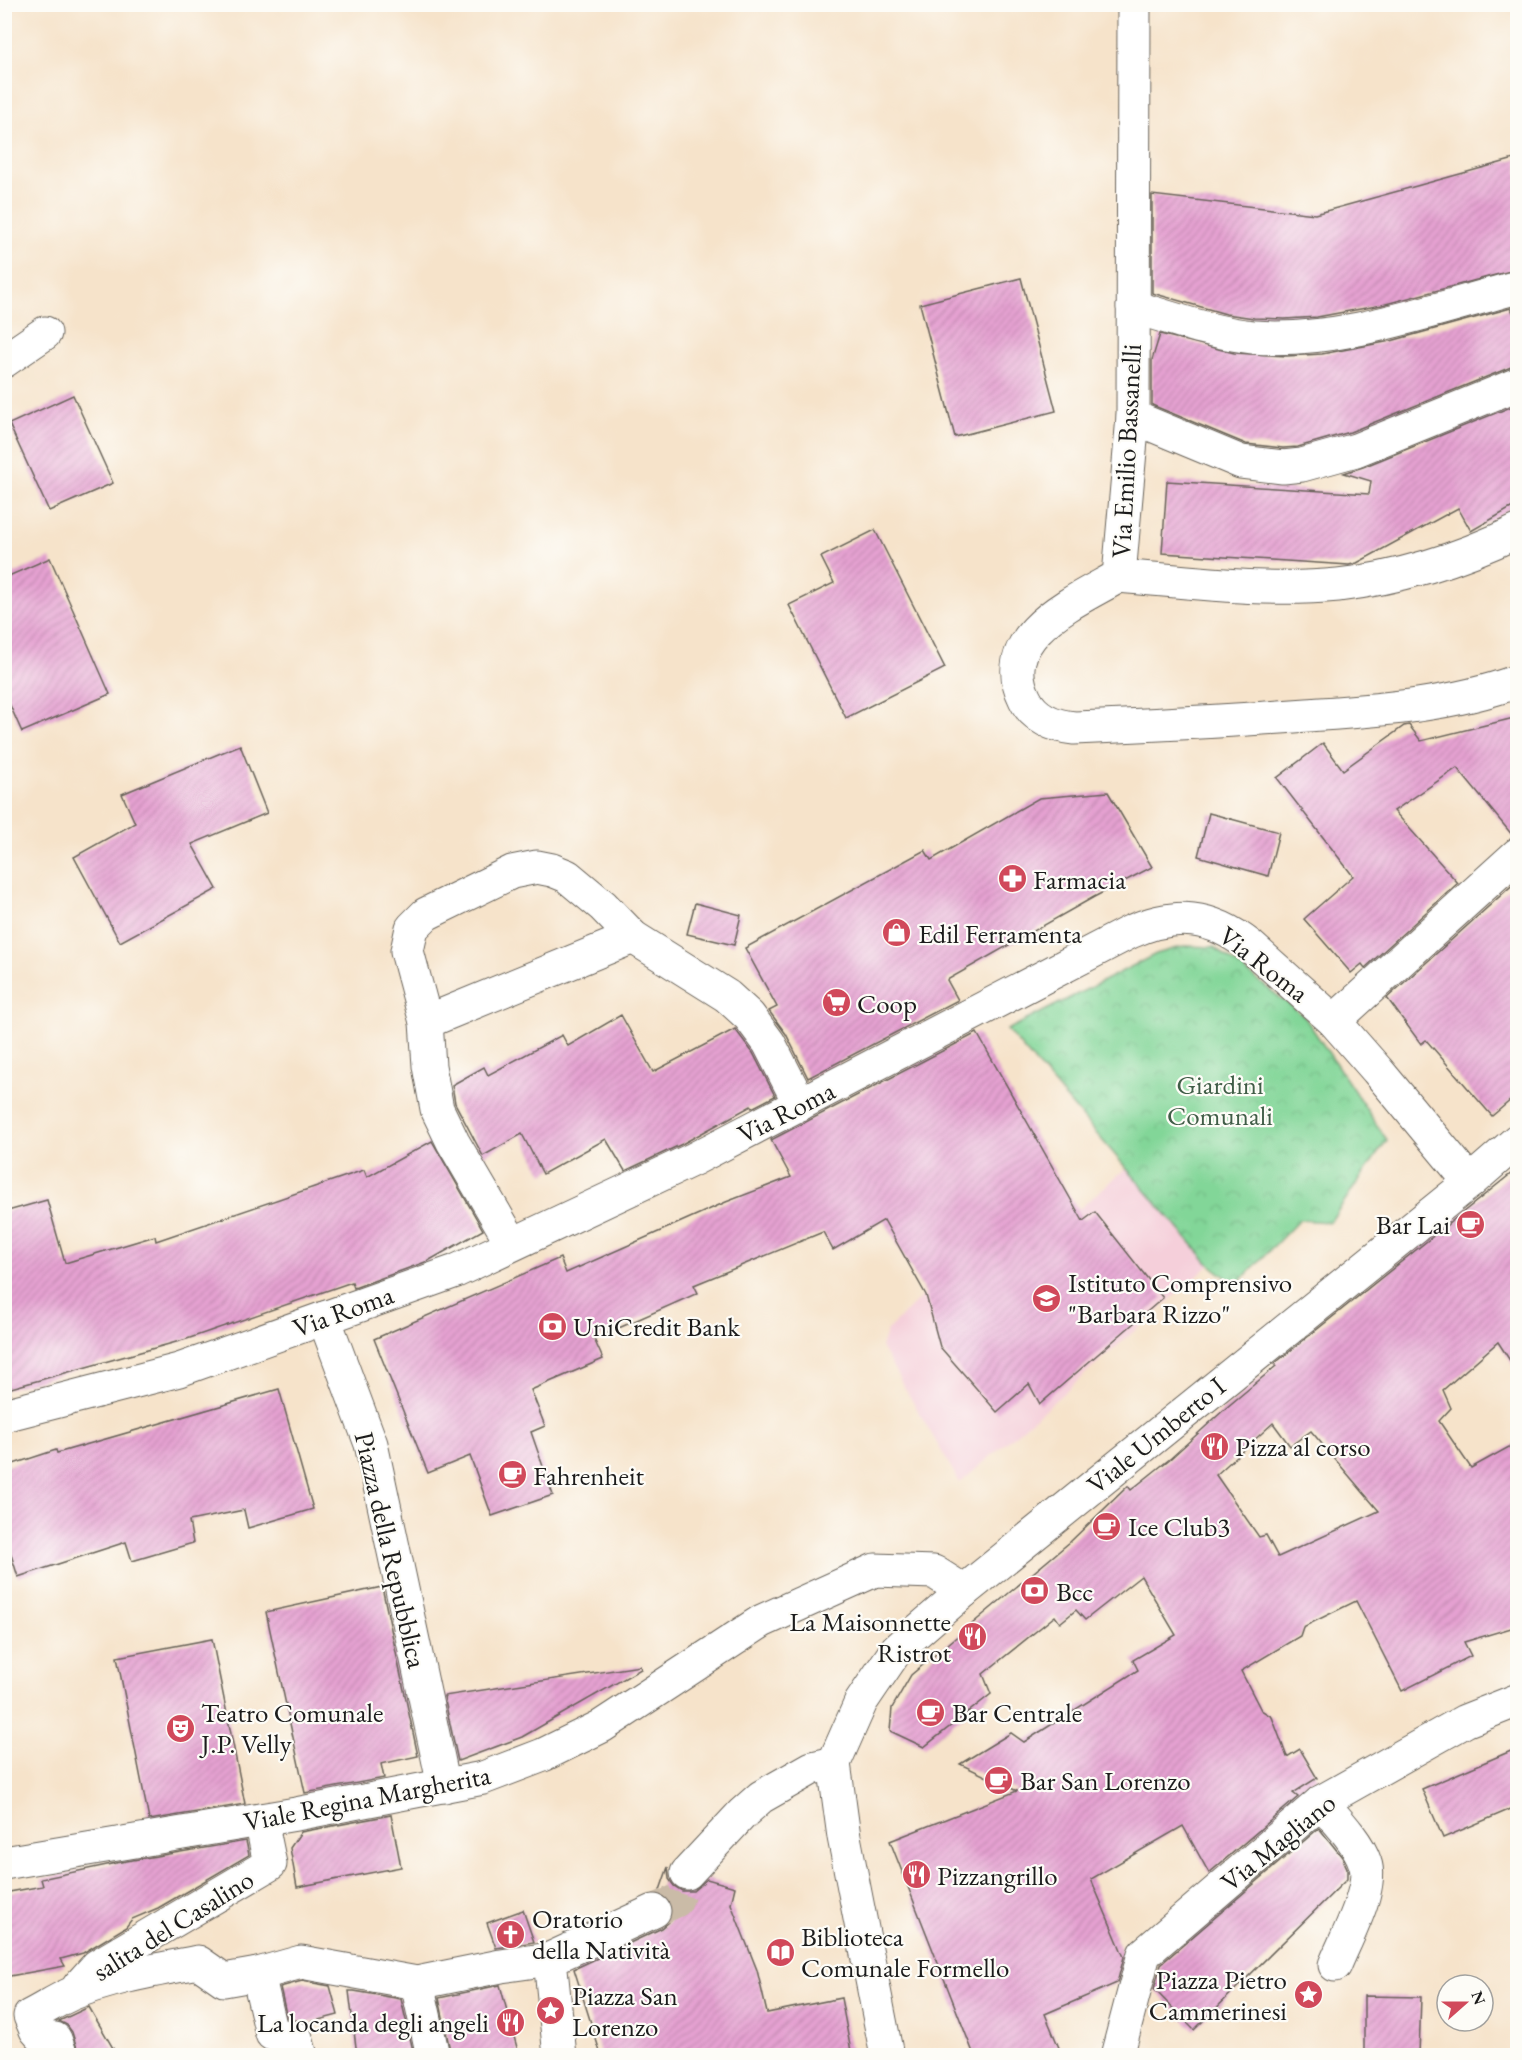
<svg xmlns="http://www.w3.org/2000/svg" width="1522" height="2060" font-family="'EB Garamond',serif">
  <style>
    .built { fill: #f5cfda }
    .park { fill: url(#park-crowns); stroke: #4f795a; stroke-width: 1.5 }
    .building { fill: url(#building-hatch); fill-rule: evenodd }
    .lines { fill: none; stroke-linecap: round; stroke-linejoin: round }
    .minor-tunnel { stroke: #cabba7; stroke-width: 33; stroke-dasharray: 33 16; stroke-linecap: butt }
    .minor-casing { stroke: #686259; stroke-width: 35 }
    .minor { stroke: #fff; stroke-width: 33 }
    .labels { text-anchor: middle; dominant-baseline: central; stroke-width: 4.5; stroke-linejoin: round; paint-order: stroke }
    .street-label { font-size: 27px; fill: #1c1c1c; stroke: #fdfcf7 }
    .poi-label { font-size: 27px; fill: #1c1c1c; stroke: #fdfcf7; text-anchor: start }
    .park-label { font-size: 27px; fill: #405d47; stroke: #fdfcf7 }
  </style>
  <defs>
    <pattern id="park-crowns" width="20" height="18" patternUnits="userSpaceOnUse" patternTransform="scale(1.5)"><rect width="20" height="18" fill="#82d698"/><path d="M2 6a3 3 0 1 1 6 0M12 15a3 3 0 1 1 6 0" fill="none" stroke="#70b782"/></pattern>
    <pattern id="building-hatch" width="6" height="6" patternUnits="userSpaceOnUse" patternTransform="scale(1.5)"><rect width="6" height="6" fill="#e5a1d1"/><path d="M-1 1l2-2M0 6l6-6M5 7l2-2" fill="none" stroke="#c48ab3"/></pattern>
  </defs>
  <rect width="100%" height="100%" fill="#fdfcf7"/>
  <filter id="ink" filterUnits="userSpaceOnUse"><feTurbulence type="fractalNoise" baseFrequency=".0167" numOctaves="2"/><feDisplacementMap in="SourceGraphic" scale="12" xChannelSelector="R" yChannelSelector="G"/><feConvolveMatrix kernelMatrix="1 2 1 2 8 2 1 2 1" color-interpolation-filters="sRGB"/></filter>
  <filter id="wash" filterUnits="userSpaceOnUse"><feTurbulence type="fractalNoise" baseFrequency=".008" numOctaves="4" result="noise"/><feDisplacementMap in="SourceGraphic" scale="24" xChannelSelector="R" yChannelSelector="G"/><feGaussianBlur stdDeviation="1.35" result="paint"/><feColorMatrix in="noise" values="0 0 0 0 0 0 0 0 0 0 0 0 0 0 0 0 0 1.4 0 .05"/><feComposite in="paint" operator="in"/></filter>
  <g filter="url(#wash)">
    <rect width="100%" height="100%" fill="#f6e3ca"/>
    <!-- built -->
    <polygon class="built" points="1126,1168 1210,1265 960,1483 881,1347 887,1330 957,1264 1061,1182 1079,1209"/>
    <!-- park -->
    <polygon class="park" points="1184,946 1214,947 1304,1016 1387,1140 1330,1222 1299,1220 1236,1285 1210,1265 1007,1030 1156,954"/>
    <g id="blocks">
      <!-- building -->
      <g class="building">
        <polygon points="1518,158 1518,269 1382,305 1317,317 1285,319 1254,318 1226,314 1152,293 1152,195 1315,214"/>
        <polygon points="1021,278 1056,411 955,437 920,304"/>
        <polygon points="1511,308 1518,324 1518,366 1511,367 1350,432 1298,447 1283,448 1246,444 1152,405 1152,360 1160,334 1234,353 1287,356 1322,354 1391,341"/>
        <polygon points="73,395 113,483 49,511 9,424"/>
        <polygon points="1518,404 1518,504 1471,531 1458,508 1357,563 1349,565 1162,553 1167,481 1369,494 1371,481 1344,473 1363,467"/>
        <polygon points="875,530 945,668 846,718 789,605 834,583 821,557"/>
        <polygon points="50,558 110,694 22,732 4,692 4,578"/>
        <polygon points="1518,717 1518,836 1513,836 1457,768 1394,811 1458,883 1365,968 1362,964 1351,973 1304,919 1353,876 1277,778 1323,743 1343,770 1404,726 1409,725 1421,741"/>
        <polygon points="240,745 267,813 192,844 217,889 120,942 74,857 135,823 122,794"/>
        <polygon points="1108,792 1152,867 1094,897 947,980 958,1000 808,1078 786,1034 769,1011 777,1007 745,948 925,850 931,860 1039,798"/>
        <polygon points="1209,813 1279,832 1268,876 1198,856"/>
        <polygon points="1518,880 1518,1094 1492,1116 1426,1040 1421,1044 1387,998"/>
        <polygon points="695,903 741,915 734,945 687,934"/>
        <polygon points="621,1015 653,1072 735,1029 753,1053 775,1096 752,1108 751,1106 682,1144 625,1171 606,1139 543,1174 522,1134 483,1156 455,1103 452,1085 484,1067 488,1075 562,1035 568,1046"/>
        <polygon points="977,1033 1083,1221 1095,1212 1163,1298 1040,1404 1029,1384 997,1412 940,1347 926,1295 884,1220 833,1250 823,1232 694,1285 698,1293 594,1339 603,1359 531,1390 545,1426 531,1432 553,1495 492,1516 470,1456 428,1473 374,1339 560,1258 566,1273 726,1202 791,1177 771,1140"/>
        <polygon points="432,1141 483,1230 428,1261 354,1288 352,1282 187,1339 4,1390 4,1212 47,1200 65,1263 155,1236 156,1241 364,1170 367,1177"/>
        <path d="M1518 1168V1373L1498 1342 1443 1390 1451 1408 1439 1421 1471 1468 1518 1442V1626L1464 1642 1471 1656 1402 1691 1356 1601 1303 1627 1300 1636 1241 1671 1261 1710 1272 1717 1287 1757 1300 1749 1317 1778 1293 1793 1298 1797 1209 1873 1183 1826 1091 1879 1124 1957 1117 1983 1045 2014 1062 2055H974L890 1841 1017 1791 960 1764 1011 1733 1024 1742 1138 1670 1133 1660 1176 1635 1141 1576 1085 1620 1076 1610 1060 1623 1055 1616 983 1674 991 1694 924 1747 890 1731 892 1708 911 1675 1070 1542 1128 1486 1131 1490 1171 1458 1226 1408 1276 1366 1274 1364ZM1273 1423 1290 1446 1311 1431 1379 1511 1278 1557 1266 1535 1259 1537 1216 1475Z"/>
        <polygon points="279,1389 313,1509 248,1528 244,1510 189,1521 193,1543 132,1561 126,1542 18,1577 4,1532 4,1467 56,1450 57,1453"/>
        <polygon points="382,1587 418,1756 381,1764 384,1778 305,1793 266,1612"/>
        <polygon points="212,1639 245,1804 149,1820 117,1657"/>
        <polygon points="640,1666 641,1669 522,1737 458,1761 444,1696"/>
        <polygon points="1518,1748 1518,1806 1443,1838 1422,1789"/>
        <polygon points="391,1815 401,1867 297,1887 290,1848 301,1832"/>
        <polygon points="1319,1828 1342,1857 1347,1868 1347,1879 1194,2030 1154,1989 1161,1964"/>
        <polygon points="246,1841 249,1855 158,1908 132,1919 126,1927 83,1953 61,1959 65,1966 4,1977 4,1893 43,1886 41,1879 121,1862"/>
        <polygon points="668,1867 669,1879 674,1886 682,1891 693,1891 707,1879 735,1887 731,1904 757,1970 767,2013 841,1998 851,2051 839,2052 840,2055 601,2055 574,1969 662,1928 669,1922 673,1913 671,1904 665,1896 659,1893"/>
        <polygon points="523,1910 534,1942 496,1948 487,1923"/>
        <polygon points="302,1981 330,1986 338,2015 307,2023 287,2018 280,1987"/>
        <polygon points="500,1985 519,2055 451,2055 439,1998"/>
        <polygon points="349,1991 354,1991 401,1999 414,2055 357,2055"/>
        <polygon points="1364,1996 1421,1997 1419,2055 1364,2055"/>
        <polygon points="89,2007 117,2055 79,2055 72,2032 67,2025 59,2021"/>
      </g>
    </g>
  </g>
  <g filter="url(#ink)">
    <use href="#blocks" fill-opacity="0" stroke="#686259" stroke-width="1.5"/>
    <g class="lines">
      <!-- minor-tunnel -->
      <polyline class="minor-tunnel" points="654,1911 676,1901 687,1873"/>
      <defs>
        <g id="minor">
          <path d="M1134 4 1133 417 1119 576C1076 601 993 635 1025 699 1034 718 1054 726 1074 728 1152 725 1229 721 1307 715 1378 710 1450 706 1518 681"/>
          <path d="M1133 307C1172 318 1212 333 1253 337 1340 344 1434 309 1518 287"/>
          <polyline points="4,361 45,333"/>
          <polyline points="1133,417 1241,462 1283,467 1302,465 1356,450 1518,384"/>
          <path d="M1119 576C1191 582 1266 592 1338 585 1400 578 1462 558 1518 531"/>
          <polyline points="1334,1021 1518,854"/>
          <polyline points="426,1022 633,937"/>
          <polyline points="512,1243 453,1142 437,1109 429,1066 426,1022 407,951 412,928 426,914 512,872 537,867 552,870 567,876 603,906 633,937 727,996 749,1016 769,1043 800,1104"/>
          <polyline points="324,1318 371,1444 444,1786"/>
          <path d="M4 1415 179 1370 456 1271 694 1159 1130 932C1176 912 1211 915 1250 946L1334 1021 1377 1070 1470 1182"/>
          <polyline points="834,1763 861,1702 897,1649 964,1591 1470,1182 1518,1140"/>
          <polyline points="834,1763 844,1837 887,2056"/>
          <path d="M1321 1802C1335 1818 1359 1843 1365 1863 1374 1888 1345 1940 1335 1965"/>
          <polyline points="4,1863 296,1814 483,1778 543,1755 602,1726 762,1621 875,1570 934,1572 964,1591"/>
          <polyline points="687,1873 743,1813 761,1797 812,1768 834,1763"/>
          <polyline points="258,1974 272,2034 296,2038 301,2056"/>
          <polyline points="417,1983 433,2056"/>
          <polyline points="79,1986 97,1966 270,1864 261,1820"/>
          <path d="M61 2056 55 2039 43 2038 36 2030 30 2016C44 2009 57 2000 71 1994 112 1977 156 1970 198 1962L224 1980 258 1974 301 1962 417 1983 501 1966 550 1959"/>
          <polyline points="560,2056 550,1959 654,1911"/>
          <polyline points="1117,2056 1144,1954 1321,1802 1465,1721 1518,1700"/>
        </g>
      </defs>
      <!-- minor casing -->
      <use href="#minor" class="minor-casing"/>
      <!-- minor -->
      <use href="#minor" class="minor"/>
    </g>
  </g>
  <!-- icons -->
  <defs>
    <symbol id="pharmacy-disc" viewBox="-11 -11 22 22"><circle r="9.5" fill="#d1495b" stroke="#fdfcf7"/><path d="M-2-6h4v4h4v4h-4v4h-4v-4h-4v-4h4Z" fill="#fff"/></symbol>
    <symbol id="shop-disc" viewBox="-11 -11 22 22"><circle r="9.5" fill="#d1495b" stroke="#fdfcf7"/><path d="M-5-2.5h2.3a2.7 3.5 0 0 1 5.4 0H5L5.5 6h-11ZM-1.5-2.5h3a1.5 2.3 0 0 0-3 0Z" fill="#fff"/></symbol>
    <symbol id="supermarket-disc" viewBox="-11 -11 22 22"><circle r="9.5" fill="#d1495b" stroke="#fdfcf7"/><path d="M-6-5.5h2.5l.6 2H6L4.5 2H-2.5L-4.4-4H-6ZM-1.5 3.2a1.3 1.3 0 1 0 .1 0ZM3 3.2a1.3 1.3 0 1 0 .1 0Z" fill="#fff"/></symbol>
    <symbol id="cafe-disc" viewBox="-11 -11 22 22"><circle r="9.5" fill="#d1495b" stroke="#fdfcf7"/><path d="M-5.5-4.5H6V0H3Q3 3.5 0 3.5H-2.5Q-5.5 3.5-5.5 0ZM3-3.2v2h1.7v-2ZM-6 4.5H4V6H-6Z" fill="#fff"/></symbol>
    <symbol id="school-disc" viewBox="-11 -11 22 22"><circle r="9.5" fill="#d1495b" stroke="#fdfcf7"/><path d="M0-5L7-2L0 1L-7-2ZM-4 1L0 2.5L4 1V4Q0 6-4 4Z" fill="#fff"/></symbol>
    <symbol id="bank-disc" viewBox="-11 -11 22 22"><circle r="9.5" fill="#d1495b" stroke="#fdfcf7"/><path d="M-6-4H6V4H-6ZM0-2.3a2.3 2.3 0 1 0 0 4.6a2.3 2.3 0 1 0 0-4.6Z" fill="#fff"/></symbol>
    <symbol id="restaurant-disc" viewBox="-11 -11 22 22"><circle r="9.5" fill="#d1495b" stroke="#fdfcf7"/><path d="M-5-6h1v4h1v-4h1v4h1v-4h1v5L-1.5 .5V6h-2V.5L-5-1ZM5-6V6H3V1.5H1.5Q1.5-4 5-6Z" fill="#fff"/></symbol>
    <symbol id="theatre-disc" viewBox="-11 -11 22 22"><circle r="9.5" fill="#d1495b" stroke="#fdfcf7"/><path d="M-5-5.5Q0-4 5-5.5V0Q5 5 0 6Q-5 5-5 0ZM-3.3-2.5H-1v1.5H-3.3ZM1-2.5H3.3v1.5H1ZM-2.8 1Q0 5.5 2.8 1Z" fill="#fff"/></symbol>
    <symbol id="church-disc" viewBox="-11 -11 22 22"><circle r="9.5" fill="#d1495b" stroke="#fdfcf7"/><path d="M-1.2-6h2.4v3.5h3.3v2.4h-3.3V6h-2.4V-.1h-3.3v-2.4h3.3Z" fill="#fff"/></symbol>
    <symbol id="library-disc" viewBox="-11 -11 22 22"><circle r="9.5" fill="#d1495b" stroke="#fdfcf7"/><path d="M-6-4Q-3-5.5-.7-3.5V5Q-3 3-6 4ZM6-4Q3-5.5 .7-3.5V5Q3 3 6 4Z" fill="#fff"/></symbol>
    <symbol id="sight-disc" viewBox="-11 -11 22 22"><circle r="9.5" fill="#d1495b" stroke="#fdfcf7"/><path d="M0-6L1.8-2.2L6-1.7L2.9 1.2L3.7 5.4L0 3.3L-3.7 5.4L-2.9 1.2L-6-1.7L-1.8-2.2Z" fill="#fff"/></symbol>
  </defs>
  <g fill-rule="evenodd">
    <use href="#pharmacy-disc" x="996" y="862" width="33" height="33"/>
    <use href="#shop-disc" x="880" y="916" width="33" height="33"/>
    <use href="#supermarket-disc" x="820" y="986" width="33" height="33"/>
    <use href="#cafe-disc" x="1454" y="1208" width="33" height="33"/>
    <use href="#school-disc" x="1030" y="1282" width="33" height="33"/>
    <use href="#bank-disc" x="536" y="1310" width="33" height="33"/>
    <use href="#restaurant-disc" x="1198" y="1430" width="33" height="33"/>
    <use href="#cafe-disc" x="496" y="1458" width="33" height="33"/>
    <use href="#cafe-disc" x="1090" y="1510" width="33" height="33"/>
    <use href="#bank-disc" x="1018" y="1574" width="33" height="33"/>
    <use href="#restaurant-disc" x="956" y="1620" width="33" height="33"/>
    <use href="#cafe-disc" x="914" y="1696" width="33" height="33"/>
    <use href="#theatre-disc" x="164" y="1712" width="33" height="33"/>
    <use href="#cafe-disc" x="982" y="1764" width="33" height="33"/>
    <use href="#restaurant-disc" x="900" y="1858" width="33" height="33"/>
    <use href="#church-disc" x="494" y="1918" width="33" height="33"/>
    <use href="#library-disc" x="764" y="1936" width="33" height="33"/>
    <use href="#sight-disc" x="1292" y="1978" width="33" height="33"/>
    <use href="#sight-disc" x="534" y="1994" width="33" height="33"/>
    <use href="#restaurant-disc" x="494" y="2006" width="33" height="33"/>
  </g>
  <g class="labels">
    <!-- street labels -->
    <g class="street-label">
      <text transform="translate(1126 451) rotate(-87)">Via Emilio Bassanelli</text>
      <text transform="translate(1264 964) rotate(38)">Via Roma</text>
      <text transform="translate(786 1112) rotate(-27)">Via Roma</text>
      <text transform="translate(343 1311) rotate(-20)">Via Roma</text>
      <text transform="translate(1156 1435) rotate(-39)">Viale Umberto I</text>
      <text transform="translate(391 1550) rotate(77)">Piazza della Repubblica</text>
      <text transform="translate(367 1798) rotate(-11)">Viale Regina Margherita</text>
      <text transform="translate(1278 1842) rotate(-39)">Via Magliano</text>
      <text transform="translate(173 1925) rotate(-32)">salita del Casalino</text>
    </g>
    <!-- poi labels -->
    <g class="poi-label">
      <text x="1033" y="879">Farmacia</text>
      <text x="918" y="933">Edil Ferramenta</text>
      <text x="857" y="1003">Coop</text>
      <text x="1450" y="1224" text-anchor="end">Bar Lai</text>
      <text x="1068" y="1282">Istituto Comprensivo<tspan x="1068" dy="31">"Barbara Rizzo"</tspan></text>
      <text x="573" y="1326">UniCredit Bank</text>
      <text x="1235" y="1446">Pizza al corso</text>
      <text x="533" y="1475">Fahrenheit</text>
      <text x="1128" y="1526">Ice Club3</text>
      <text x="1056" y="1591">Bcc</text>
      <text x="951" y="1621" text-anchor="end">La Maisonnette<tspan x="951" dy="31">Ristrot</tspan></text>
      <text x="201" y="1712">Teatro Comunale<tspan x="201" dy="31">J.P. Velly</tspan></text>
      <text x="952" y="1712">Bar Centrale</text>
      <text x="1020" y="1780">Bar San Lorenzo</text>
      <text x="937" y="1875">Pizzangrillo</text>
      <text x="532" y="1918">Oratorio<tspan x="532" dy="31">della Natività</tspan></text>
      <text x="801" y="1936">Biblioteca<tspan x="801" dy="31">Comunale Formello</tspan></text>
      <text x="1287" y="1979" text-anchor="end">Piazza Pietro<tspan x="1287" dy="31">Cammerinesi</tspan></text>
      <text x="572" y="1995">Piazza San<tspan x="572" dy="31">Lorenzo</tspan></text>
      <text x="489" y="2022" text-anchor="end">La locanda degli angeli</text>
    </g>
    <!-- park labels -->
    <g class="park-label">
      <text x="1220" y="1084">Giardini<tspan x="1220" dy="31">Comunali</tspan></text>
    </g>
  </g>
  <!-- margin -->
  <rect width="1522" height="2060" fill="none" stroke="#fdfcf7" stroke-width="24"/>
  <!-- north arrow -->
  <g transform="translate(1465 2003) rotate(69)"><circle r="28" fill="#fdfcf7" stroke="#a3a29f" stroke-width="1.5"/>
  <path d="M0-4.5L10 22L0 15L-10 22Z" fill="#d1495b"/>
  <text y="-9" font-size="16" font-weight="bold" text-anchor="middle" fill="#1c1c1c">N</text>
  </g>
</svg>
